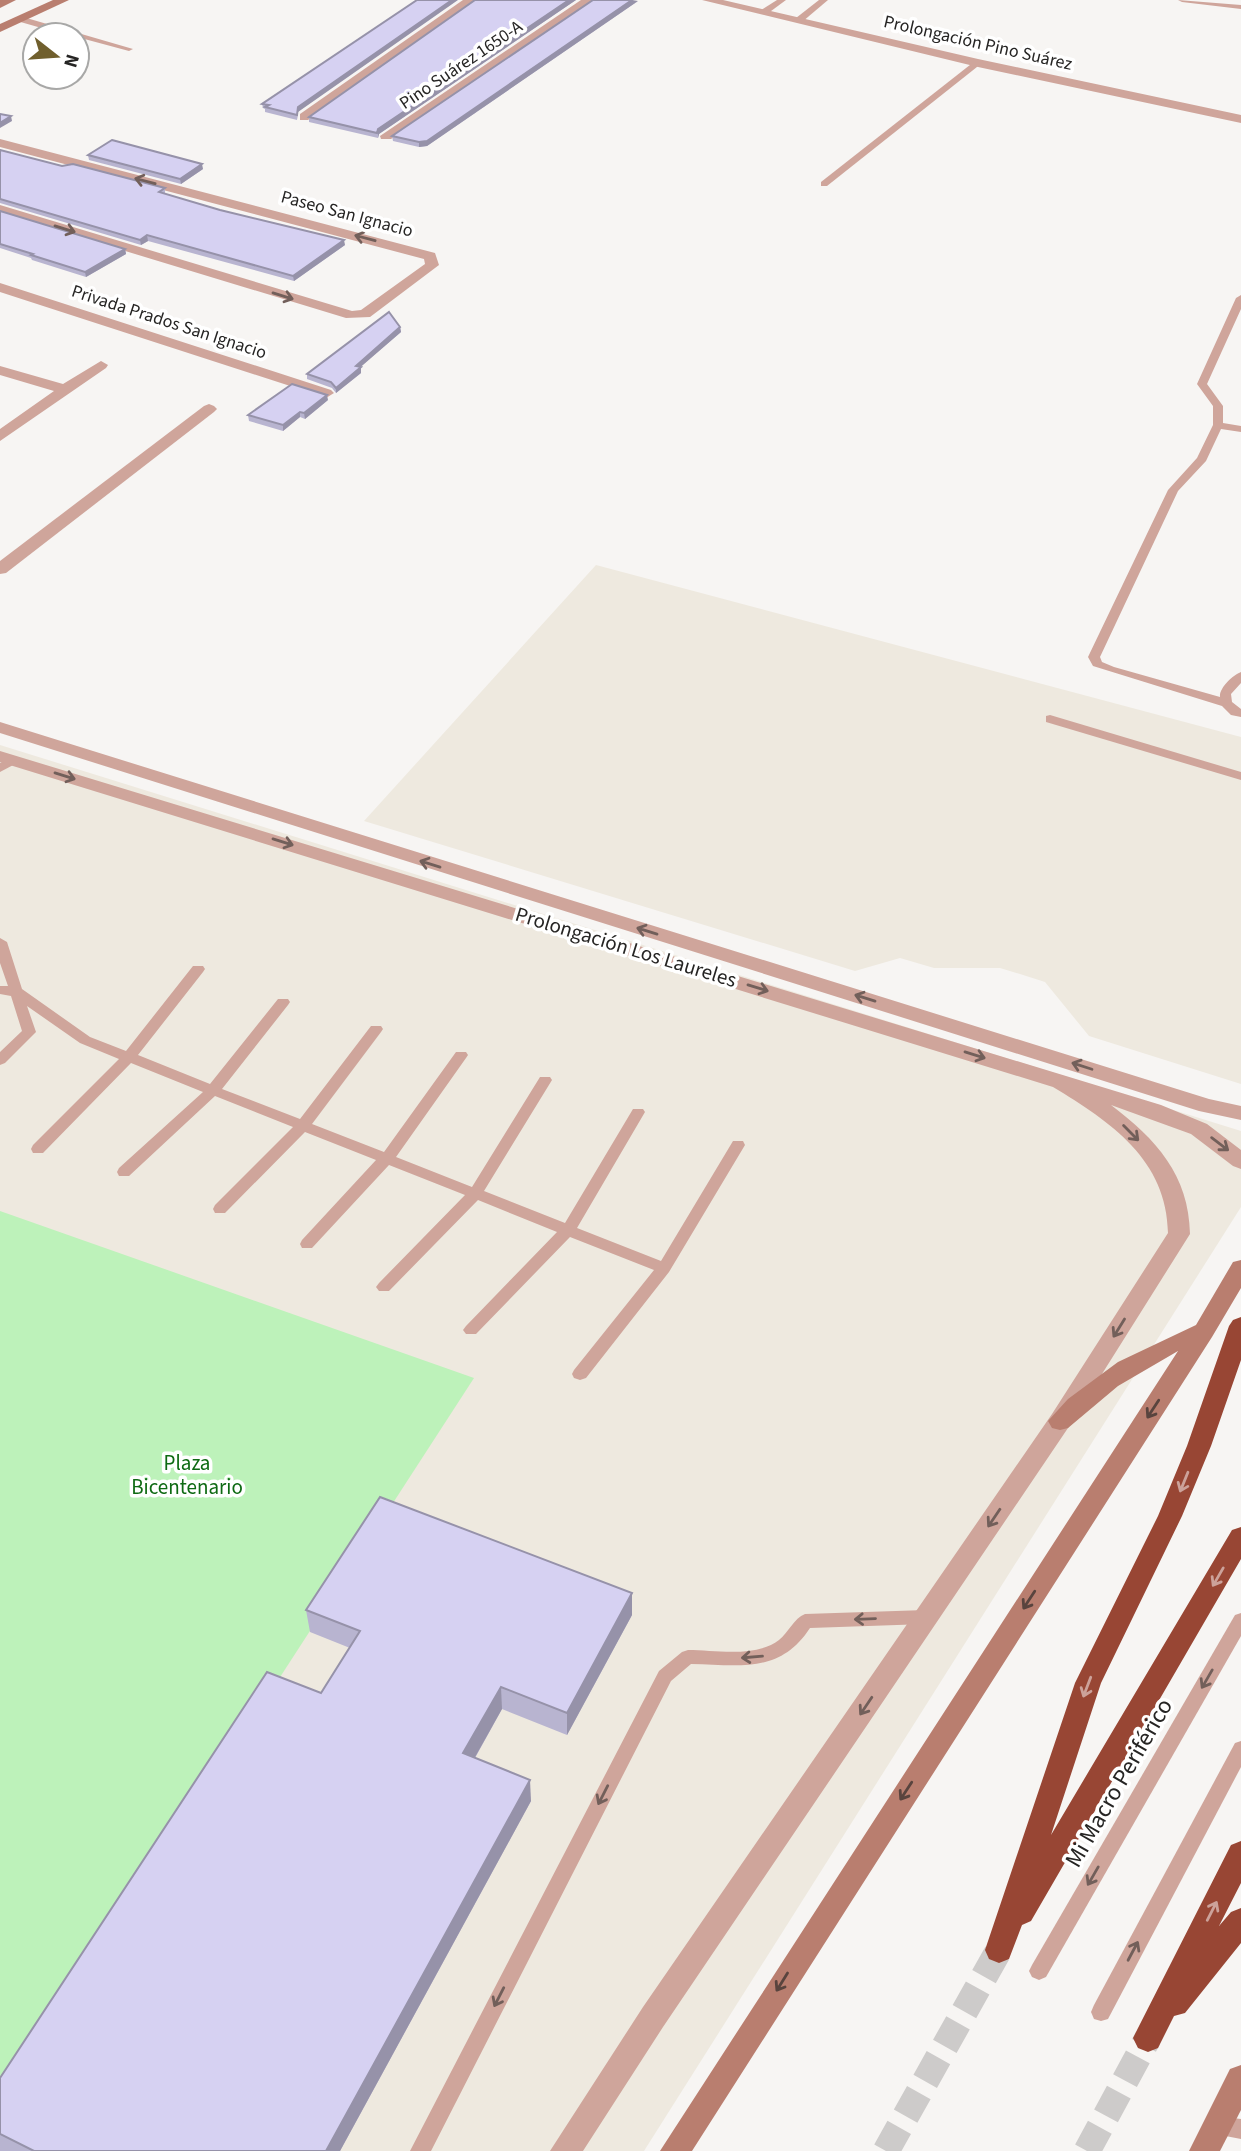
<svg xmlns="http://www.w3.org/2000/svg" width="1241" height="2151" font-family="'Source Sans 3',sans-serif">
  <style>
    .built { fill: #eee9df }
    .green { fill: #bdf2ba }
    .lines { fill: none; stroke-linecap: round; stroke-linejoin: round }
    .highway-tunnel { stroke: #cdcbca; stroke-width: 27; stroke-dasharray: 27 13; stroke-linecap: butt }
    .lane { fill: #cfa59b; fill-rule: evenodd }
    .street { fill: #cfa59b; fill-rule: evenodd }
    .secondary { fill: #b97e6f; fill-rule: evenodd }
    .highway { fill: #984634; fill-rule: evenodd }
    .wall { fill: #b8b4d0 }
    .shaded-wall { fill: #9692a9 }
    .building { fill: #d6d1f2; stroke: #9692a9; stroke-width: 2 }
    .oneway { stroke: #725f5a }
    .oneway2 { stroke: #59443e }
    .oneway3 { stroke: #cca29a }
    .labels { text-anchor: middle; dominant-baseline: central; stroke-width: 7; stroke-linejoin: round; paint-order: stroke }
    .far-street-label { font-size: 18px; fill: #262524; stroke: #fff }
    .street-label { font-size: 21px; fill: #262524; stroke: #fff }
    .park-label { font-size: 21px; fill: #0e6a13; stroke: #fff }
    .near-street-label { font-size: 24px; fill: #262524; stroke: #fff }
  </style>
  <rect width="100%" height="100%" fill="#f7f5f3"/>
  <!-- built -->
  <g class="built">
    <polygon points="596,565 1241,737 1241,1084 1089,1036 1045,982 1020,974 1000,968 934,968 900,958 855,971 364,821"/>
    <polygon points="0,745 1241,1131 1241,1207 644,2151 0,2151"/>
  </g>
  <!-- green -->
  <polygon class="green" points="0,1211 474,1378 0,2109"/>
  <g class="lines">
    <!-- highway-tunnel -->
    <g class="highway-tunnel">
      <polyline points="886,2151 999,1950"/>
      <polyline points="1087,2151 1148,2038"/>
    </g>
    <!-- lane -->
    <g class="lane">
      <polygon points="777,0 786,0 767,14 761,14 761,10"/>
      <polygon points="819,0 828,0 802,22 796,22 796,18"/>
      <polygon points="1178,0 1241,5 1241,9 1182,2"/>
      <polygon points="17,17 23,17 133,49 129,51 77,37 77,35 66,35 17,21"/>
      <polygon points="975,61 982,63 827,186 821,186 821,182"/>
      <path d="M1241 295V309L1207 384 1223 406V423L1241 426V432L1221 429 1206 461 1178 491 1100 657 1102 662 1114 667 1220 697C1219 688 1233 675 1241 672V683L1231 694 1232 702 1241 709V717L1231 715 1222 706 1093 666 1088 657 1168 490 1197 458 1213 425V406L1197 384 1236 298Z"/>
      <polygon points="1050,715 1241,772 1241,780 1046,722 1046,716"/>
      <polygon points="13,756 19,760 17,763 0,772 0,763"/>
      <polygon points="0,938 7,942 22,989 90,1037 126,1051 193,966 203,966 205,969 203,972 138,1055 210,1084 278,999 288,999 290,1002 288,1005 222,1089 300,1119 371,1026 381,1026 383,1029 381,1032 312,1124 384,1152 456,1052 466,1052 468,1055 466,1058 396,1157 472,1187 540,1077 550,1077 552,1080 484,1191 565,1223 633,1109 643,1109 645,1112 577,1228 661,1261 733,1141 743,1141 745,1145 669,1272 586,1378 580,1380 574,1378 572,1374 574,1370 654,1270 570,1237 476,1334 466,1334 463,1330 466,1326 557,1232 478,1200 389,1291 379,1291 376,1287 379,1283 465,1195 389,1165 312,1248 302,1248 300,1244 302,1240 376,1160 305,1132 225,1213 215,1213 213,1209 215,1205 293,1127 215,1096 129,1176 119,1176 117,1172 119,1168 203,1092 131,1063 43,1153 33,1153 31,1149 33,1145 119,1059 80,1043 27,1006 36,1032 5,1063 0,1065 0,1052 22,1031 11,996 0,994 0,986 8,986 0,963"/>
      <path d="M926 1610 932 1612 935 1617 932 1622 926 1624 810 1628C780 1674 740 1665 691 1664L671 1681 431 2151H410L659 1671 682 1652 688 1650C716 1650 755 1658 779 1640 788 1633 794 1618 805 1614Z"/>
      <polygon points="1241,1613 1241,1636 1046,1977 1039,1980 1032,1977 1029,1971 1032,1965 1235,1615"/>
      <polygon points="1241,1741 1241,1767 1108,2019 1101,2021 1094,2019 1091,2012 1094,2005 1235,1743"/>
      <polygon points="1217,2116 1241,2119 1241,2139 1210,2133 1207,2126 1210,2119"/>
    </g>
    <!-- street -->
    <g class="street">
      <polygon points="463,0 477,0 308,120 300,120 300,114"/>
      <polygon points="581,0 595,0 391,139 381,139 380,136"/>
      <polygon points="702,0 723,0 978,59 1241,115 1241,123 978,67"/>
      <polygon points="0,139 435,253 439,265 370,317 346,318 0,213 0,205 352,311 361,310 425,264 424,259 0,147"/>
      <polygon points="0,283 331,390 334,393 326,398 321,396 0,292"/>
      <polygon points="101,361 108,365 106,368 0,441 0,429 54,391 0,375 0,366 63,384"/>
      <polygon points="209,404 214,406 217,409 214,412 6,573 0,574 0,561 204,406"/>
      <polygon points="0,722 1209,1099 1241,1106 1241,1120 1199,1111 0,733"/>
      <path d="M0 751 1161 1105 1207 1124 1241 1150V1169L1233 1166 1191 1134 1111 1105C1156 1139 1189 1175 1190 1234L1068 1428 663 2027 583 2151H550L643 2007 1052 1414 1168 1233C1167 1160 1111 1122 1053 1087L0 762Z"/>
    </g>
    <!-- secondary -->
    <g class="secondary">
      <polygon points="0,0 16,0 0,8"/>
      <polygon points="53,0 69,0 0,32 0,24"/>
      <polygon points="1241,1260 1241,1288 1212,1337 692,2151 660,2151 1178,1351 1118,1386 1068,1428 1060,1430 1052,1428 1048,1421 1068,1399 1118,1362 1196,1325 1233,1262"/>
      <polygon points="1241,2065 1241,2110 1220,2151 1189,2151 1230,2069"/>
    </g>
    <!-- highway -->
    <g class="highway">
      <polygon points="1241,1317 1241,1360 1211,1446 1182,1516 1101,1683 1051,1835 1232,1530 1241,1527 1241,1559 1031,1921 1022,1925 1009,1959 999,1963 989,1959 985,1950 1075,1683 1158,1516 1187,1446 1229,1326 1233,1320"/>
      <polygon points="1241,1841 1241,1883 1219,1926 1231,1912 1241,1908 1241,1943 1185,2013 1174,2016 1158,2048 1148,2052 1138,2048 1133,2038 1138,2028 1231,1845"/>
    </g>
  </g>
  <!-- wall -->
  <g class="wall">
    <polygon points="475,0 576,0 379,134 378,138 309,122 309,117"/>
    <polygon points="638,1 427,146 419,147 393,141 392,136"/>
    <polygon points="262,104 298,112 297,120 265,112 265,109 263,108"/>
    <polygon points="0,150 62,166 165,188 165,194 345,245 294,281 148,241 141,245 0,203"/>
    <polygon points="88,155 203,169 181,184 89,160"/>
    <polygon points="0,211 125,249 126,254 86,277 32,260 31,258 0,248"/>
    <polygon points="400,327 401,332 360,367 361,373 336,393 332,388 307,379 307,374"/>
    <polygon points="328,400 305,419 300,417 283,431 249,421 248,415"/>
    <polygon points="632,1593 632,1615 567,1735 502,1709 475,1758 531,1801 340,2151 0,2151 0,2078 321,1693 350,1648 310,1632 306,1610"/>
  </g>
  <!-- shaded-wall -->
  <g class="shaded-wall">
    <polygon points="452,0 458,0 298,112 297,120 298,107"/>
    <polygon points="569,0 576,0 379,134 378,138 378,129"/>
    <polygon points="632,0 638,1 427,146 419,147 419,142"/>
    <polygon points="11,116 12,121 0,128 0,123"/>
    <polygon points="202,164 203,169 181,184 180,179"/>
    <polygon points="147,235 148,241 141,245 140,240"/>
    <polygon points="344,240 345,245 294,281 293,276"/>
    <polygon points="125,249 126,254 86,277 85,272"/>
    <polygon points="400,327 401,332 356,371 356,366"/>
    <polygon points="361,367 361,373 336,393 336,388"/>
    <polygon points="327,395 328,400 305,419 304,413"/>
    <polygon points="300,412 300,417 283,431 283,425"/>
    <polygon points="632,1593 632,1615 567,1735 567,1713"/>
    <polygon points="501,1687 502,1709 465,1775 463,1753"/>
    <polygon points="530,1780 531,1801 340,2151 326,2151"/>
  </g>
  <!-- building -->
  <g class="building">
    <polygon points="417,0 452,0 298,107 297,115 265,107 269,105 262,104"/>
    <polygon points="475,0 569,0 378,129 377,133 309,117"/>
    <polygon points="593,0 632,0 427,141 419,142 392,136"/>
    <polygon points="0,114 11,116 0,123"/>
    <polygon points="112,140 202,164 180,179 88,155"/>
    <polygon points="0,150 62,166 73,164 165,188 159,192 220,210 344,240 293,276 147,235 140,240 0,199"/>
    <polygon points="0,211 125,249 85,272 31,255 33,254 0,244"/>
    <polygon points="389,312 400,327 356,366 361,367 336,388 331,382 307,374"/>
    <polygon points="292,384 327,395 304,413 300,412 283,425 248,415"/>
    <polygon points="380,1497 632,1593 567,1713 501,1687 463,1753 530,1780 326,2151 34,2151 0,2134 0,2078 267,1672 321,1693 360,1631 306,1610"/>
  </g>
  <!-- one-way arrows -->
  <defs><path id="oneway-shaft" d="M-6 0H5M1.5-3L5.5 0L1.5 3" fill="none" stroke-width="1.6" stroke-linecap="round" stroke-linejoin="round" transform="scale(1.75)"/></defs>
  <g class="oneway">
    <use href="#oneway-shaft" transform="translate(145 181) rotate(-165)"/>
    <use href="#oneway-shaft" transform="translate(65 229) rotate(17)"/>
    <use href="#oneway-shaft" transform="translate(365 238) rotate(-165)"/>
    <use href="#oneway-shaft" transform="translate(283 296) rotate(17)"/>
    <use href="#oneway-shaft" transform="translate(65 776) rotate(17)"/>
    <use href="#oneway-shaft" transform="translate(283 842) rotate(17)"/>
    <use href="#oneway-shaft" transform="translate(430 864) rotate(-163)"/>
    <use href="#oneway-shaft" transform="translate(647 931) rotate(-163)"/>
    <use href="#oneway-shaft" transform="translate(758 988) rotate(17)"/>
    <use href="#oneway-shaft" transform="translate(865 998) rotate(-163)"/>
    <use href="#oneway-shaft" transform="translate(975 1055) rotate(17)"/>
    <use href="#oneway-shaft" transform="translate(1082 1066) rotate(-162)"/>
    <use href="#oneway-shaft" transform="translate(1131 1133) rotate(45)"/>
    <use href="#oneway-shaft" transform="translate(1220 1144) rotate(37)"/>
    <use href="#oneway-shaft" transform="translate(1119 1328) rotate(122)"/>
    <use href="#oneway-shaft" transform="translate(994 1518) rotate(124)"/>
    <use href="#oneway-shaft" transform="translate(865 1619) rotate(178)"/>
    <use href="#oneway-shaft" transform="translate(752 1657) rotate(175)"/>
    <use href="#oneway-shaft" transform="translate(1207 1679) rotate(120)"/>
    <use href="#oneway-shaft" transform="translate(866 1706) rotate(124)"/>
    <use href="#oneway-shaft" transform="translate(603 1795) rotate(117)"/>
    <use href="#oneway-shaft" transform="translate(1093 1876) rotate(120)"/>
    <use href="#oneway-shaft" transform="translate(1133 1951) rotate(-62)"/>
    <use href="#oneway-shaft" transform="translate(499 1997) rotate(117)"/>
  </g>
  <g class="oneway2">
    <use href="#oneway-shaft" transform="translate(1153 1409) rotate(123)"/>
    <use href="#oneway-shaft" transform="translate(1029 1600) rotate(123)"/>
    <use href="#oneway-shaft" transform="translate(906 1791) rotate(123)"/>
    <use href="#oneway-shaft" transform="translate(782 1982) rotate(122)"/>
  </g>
  <g class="oneway3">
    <use href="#oneway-shaft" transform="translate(1184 1482) rotate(112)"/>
    <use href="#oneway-shaft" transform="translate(1218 1577) rotate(120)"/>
    <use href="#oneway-shaft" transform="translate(1087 1687) rotate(111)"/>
    <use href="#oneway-shaft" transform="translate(1212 1911) rotate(-63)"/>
  </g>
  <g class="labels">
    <!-- far-street labels -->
    <g class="far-street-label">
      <text transform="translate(978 43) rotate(13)">Prolongación Pino Suárez</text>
      <text transform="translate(461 65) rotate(-34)">Pino Suárez 1650-A</text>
      <text transform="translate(347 214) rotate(15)">Paseo San Ignacio</text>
      <text transform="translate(169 322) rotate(18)">Privada Prados San Ignacio</text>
    </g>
    <!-- street labels -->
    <g class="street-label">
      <text transform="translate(626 947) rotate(17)">Prolongación Los Laureles</text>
    </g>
    <!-- park labels -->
    <g class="park-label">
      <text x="187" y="1463">Plaza<tspan x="187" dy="24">Bicentenario</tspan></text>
    </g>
    <!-- near-street labels -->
    <g class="near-street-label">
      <text transform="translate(1119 1783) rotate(-60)">Mi Macro Periférico</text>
    </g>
  </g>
  <!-- north arrow -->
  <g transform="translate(56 56) rotate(107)"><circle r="33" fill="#ffffff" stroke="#a8a8a7" stroke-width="2"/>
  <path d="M0-5L12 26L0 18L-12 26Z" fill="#705f2d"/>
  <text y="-10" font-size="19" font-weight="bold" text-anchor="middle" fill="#262524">N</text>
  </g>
</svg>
